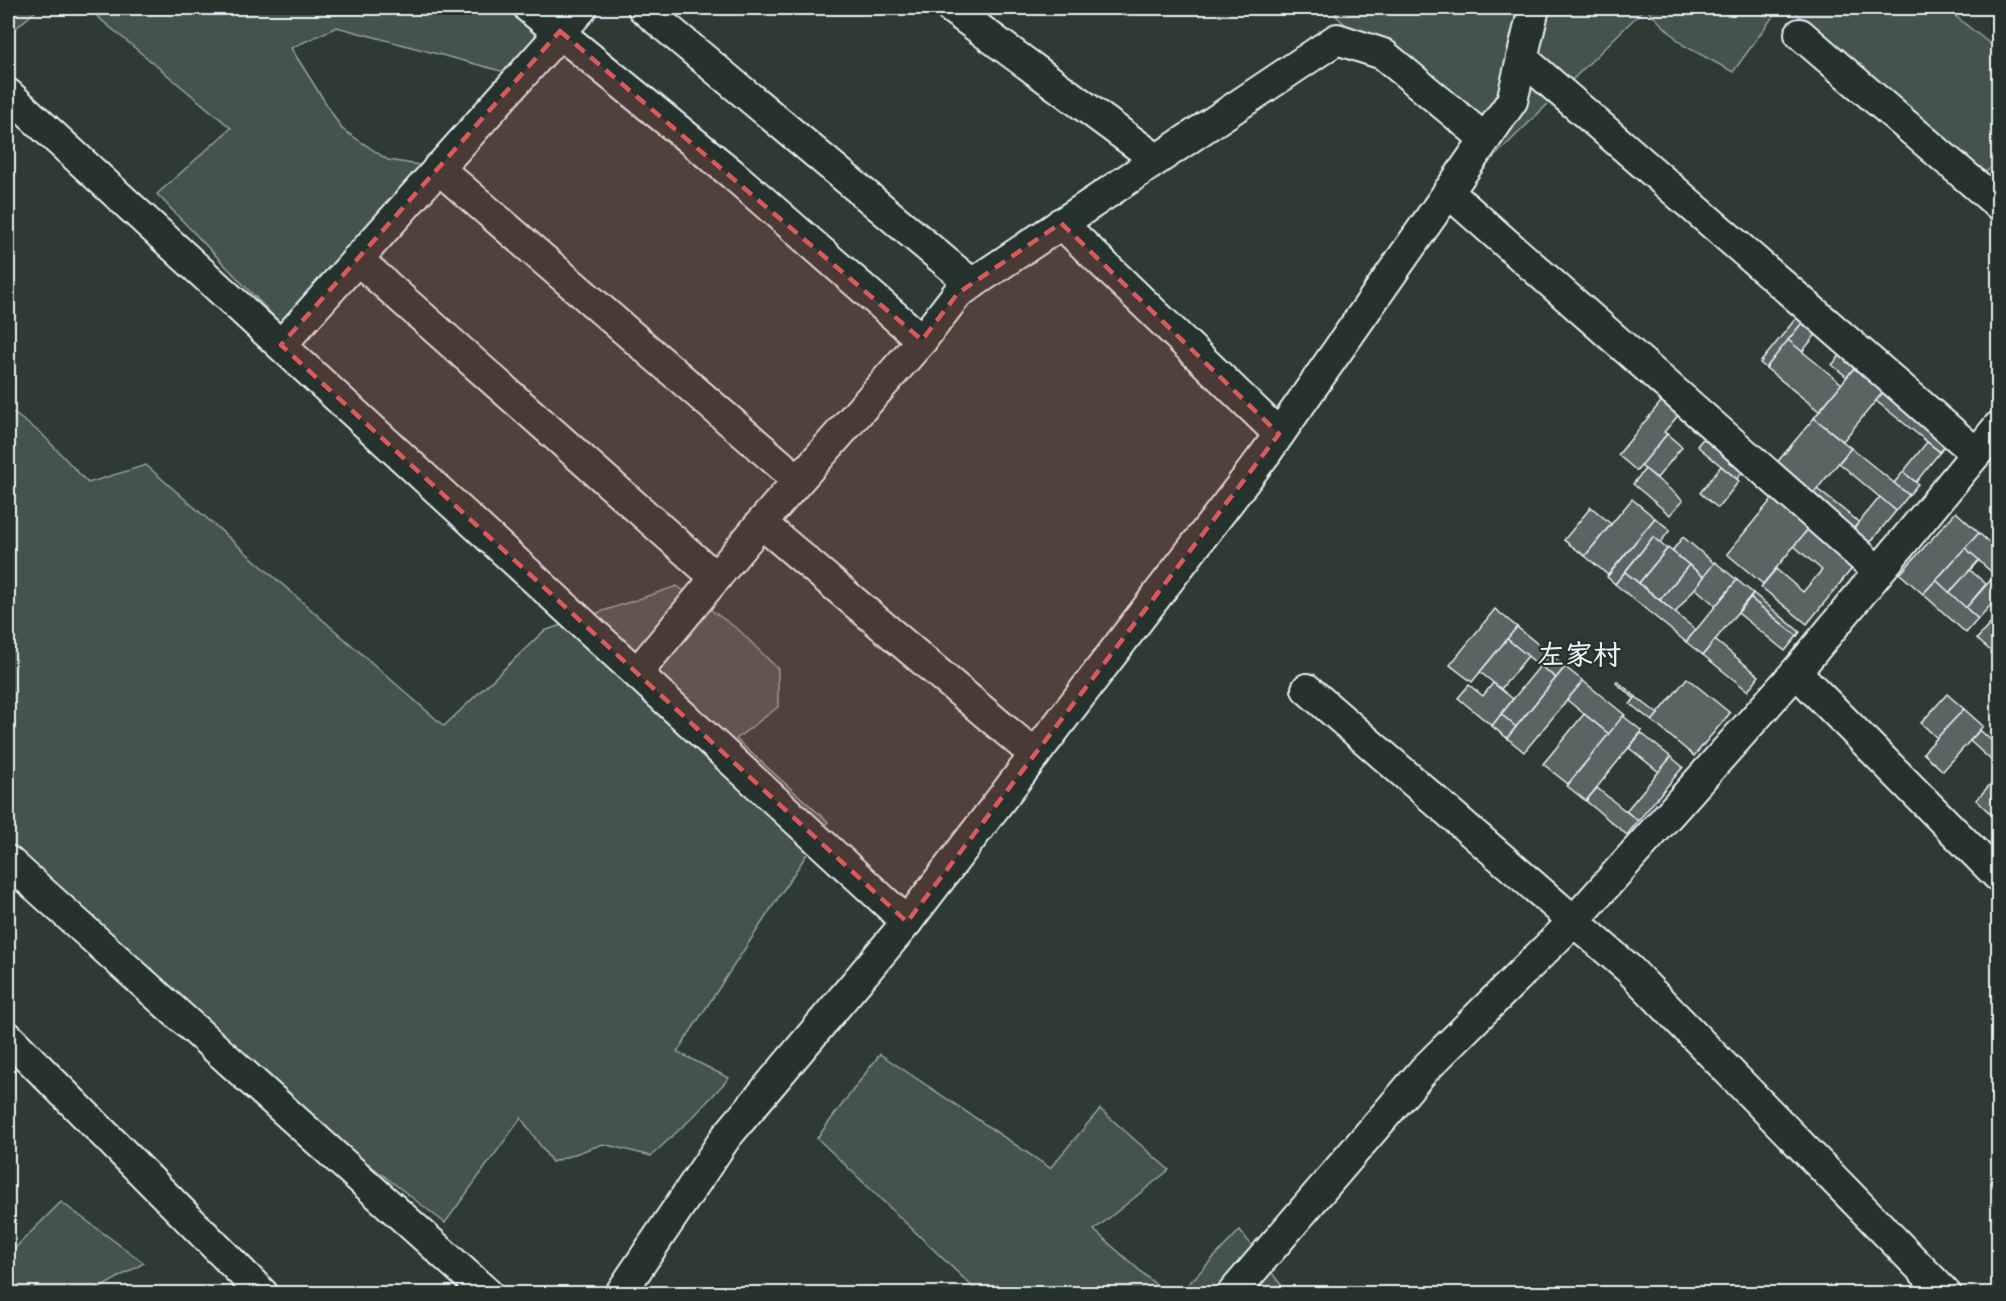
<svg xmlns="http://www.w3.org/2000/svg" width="2006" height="1301" font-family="'Indie Flower','LXGW WenKai TC',sans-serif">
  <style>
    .green { fill: #45524e; stroke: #96a2a3; stroke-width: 1.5 }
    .building { fill: #596563; stroke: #e8f1f8; stroke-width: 1.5 }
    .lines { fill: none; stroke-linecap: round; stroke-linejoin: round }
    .street-casing { stroke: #e8f1f8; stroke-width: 34 }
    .street { stroke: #26332d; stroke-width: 30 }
    .marked { fill: #da5a5c; fill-opacity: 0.2; stroke: #da5a5c; stroke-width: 4.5; stroke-dasharray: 12 8; stroke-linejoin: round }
    .labels { text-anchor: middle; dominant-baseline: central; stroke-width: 4.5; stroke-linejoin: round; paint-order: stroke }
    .quarter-label { font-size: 28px; font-weight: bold; fill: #e8f1f8; stroke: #26332d }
  </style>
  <rect width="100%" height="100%" fill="#2e3b35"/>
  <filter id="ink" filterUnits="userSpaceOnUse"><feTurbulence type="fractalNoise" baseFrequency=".0167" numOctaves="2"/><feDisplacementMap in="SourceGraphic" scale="12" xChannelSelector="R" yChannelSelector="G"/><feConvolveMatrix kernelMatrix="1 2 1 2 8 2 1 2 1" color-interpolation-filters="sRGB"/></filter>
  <g filter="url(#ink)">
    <!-- green -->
    <g class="green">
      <polygon points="8,8 39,8 8,35"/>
      <polygon points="87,8 578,8 520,76 337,27 291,48 342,129 388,160 451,170 281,324 157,194 231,128"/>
      <polygon points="1341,8 1779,8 1733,72 1683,45 1645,8 1491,160 1335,15"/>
      <polygon points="1790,8 1945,8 1998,50 1998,161 1985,173"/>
      <polygon points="8,409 42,434 88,483 146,465 444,726 544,631 677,586 739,630 778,669 778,707 736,739 828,822 677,1052 729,1078 693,1117 651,1156 603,1144 552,1162 521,1118 445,1223 8,885"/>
      <polygon points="880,1054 1050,1168 1100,1109 1169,1170 1094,1230 1165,1293 979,1293 817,1138"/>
      <polygon points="61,1202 144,1263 91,1293 8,1293 8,1255"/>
      <polygon points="1240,1230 1287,1293 1179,1294"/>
    </g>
    <!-- building -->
    <g class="building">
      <polygon points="1801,312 1807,317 1766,368 1760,363"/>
      <polygon points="1807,317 1821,328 1802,352 1788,340"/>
      <polygon points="1788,340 1842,384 1819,411 1766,368"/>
      <polygon points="1844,351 1859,362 1847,377 1832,365"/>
      <polygon points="1859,362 1888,386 1843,441 1814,418"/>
      <polygon points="1888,386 1952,438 1940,452 1876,401"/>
      <polygon points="1664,398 1681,412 1664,432 1667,434 1637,471 1618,455"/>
      <polygon points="1814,418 1851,448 1811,496 1774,466"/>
      <polygon points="1667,434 1682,447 1657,478 1641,466"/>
      <polygon points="1706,435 1746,468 1737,479 1697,446"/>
      <polygon points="1927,442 1940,452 1916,482 1903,472"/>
      <polygon points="1851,448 1909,495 1896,511 1839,463"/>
      <polygon points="1721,466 1739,481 1718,508 1700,493"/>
      <polygon points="1645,469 1683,500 1670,515 1633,484"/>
      <polygon points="1903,472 1918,484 1909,495 1894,483"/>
      <polygon points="1817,489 1859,522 1847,537 1806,503"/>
      <polygon points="1880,497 1896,511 1864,550 1847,537"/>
      <polygon points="1632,499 1655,518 1608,575 1585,556"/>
      <polygon points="1772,499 1809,528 1763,584 1727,554"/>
      <polygon points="1591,507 1611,524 1585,556 1564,540"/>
      <polygon points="1956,512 1979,533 1923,594 1900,574"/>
      <polygon points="1655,518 1670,530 1660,543 1653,537 1615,584 1607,577"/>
      <polygon points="1809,528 1854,566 1807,624 1761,587 1776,569 1803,592 1822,570 1794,546"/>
      <polygon points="1979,533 1998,551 1998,578 1965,548"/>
      <polygon points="1653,537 1667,549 1639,583 1625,572"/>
      <polygon points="1683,537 1715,564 1704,577 1672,551"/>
      <polygon points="1668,548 1689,565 1660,600 1639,583"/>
      <polygon points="1965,548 1979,560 1949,593 1936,580"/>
      <polygon points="1715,562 1737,580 1716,606 1695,588"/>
      <polygon points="1689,565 1704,577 1675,613 1660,600"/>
      <polygon points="1970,570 1986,584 1966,608 1949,593"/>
      <polygon points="1625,572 1696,630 1686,642 1615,584"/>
      <polygon points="1995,575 1998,578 1998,597 1978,619 1966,608"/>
      <polygon points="1737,580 1753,593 1703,655 1686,642"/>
      <polygon points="1936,580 1978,619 1966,633 1923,594"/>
      <polygon points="1753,593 1800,632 1797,636 1750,598"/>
      <polygon points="1750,598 1797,636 1785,651 1738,613"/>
      <polygon points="1495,609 1517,627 1472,682 1450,665"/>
      <polygon points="1998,615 1998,649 1994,654 1977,639"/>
      <polygon points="1517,627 1550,654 1540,666 1507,639"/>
      <polygon points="1507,639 1528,656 1501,689 1480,672"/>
      <polygon points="1715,640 1759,676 1748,691 1703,655"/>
      <polygon points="1550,654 1565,667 1556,678 1540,666"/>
      <polygon points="1540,666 1556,678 1516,727 1501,714"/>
      <polygon points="1565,667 1583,681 1524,752 1507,738"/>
      <polygon points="1687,678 1730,713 1694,756 1652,721"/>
      <polygon points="1583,681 1625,715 1609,734 1567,700"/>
      <polygon points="1617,681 1636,697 1635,699 1616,683"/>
      <polygon points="1493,683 1513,699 1492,726 1458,698 1469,685 1483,696"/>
      <polygon points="1947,694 1964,709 1937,738 1921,723"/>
      <polygon points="1636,697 1658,714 1652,721 1630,704"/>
      <polygon points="1964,709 1983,726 1943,771 1923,753"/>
      <polygon points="1501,714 1516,727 1507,738 1492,726"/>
      <polygon points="1584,714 1609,734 1568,784 1543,764"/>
      <polygon points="1623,716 1642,731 1586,801 1567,786"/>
      <polygon points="1980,730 1998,747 1998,756 1993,762 1970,741"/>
      <polygon points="1641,733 1671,757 1659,772 1629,748"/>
      <polygon points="1671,757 1683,767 1638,821 1626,811"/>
      <polygon points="1998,776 1998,810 1993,816 1976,800"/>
      <polygon points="1597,788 1638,821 1627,835 1586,801"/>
    </g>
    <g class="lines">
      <defs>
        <g id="street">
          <polyline points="529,8 731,173 922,340"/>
          <polyline points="643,8 972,284"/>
          <polyline points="951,8 1156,159"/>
          <polyline points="1800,34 1998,204"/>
          <polyline points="1522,58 1976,453"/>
          <polyline points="8,94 907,922"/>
          <polyline points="438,168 798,480"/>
          <polyline points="1448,192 1878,571"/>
          <polyline points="1061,223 1279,434"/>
          <polyline points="357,259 716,578"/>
          <polyline points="281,345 582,8"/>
          <polyline points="761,523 1035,755"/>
          <polyline points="1796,672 1998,876"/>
          <polyline points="637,673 761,523 922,340 958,293 1337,39 1383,54 1485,139"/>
          <polyline points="1307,689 1629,969 1946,1294"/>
          <polyline points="8,861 488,1294"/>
          <polyline points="8,1037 263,1294"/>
          <polyline points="620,1294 726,1137 907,922 1266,453 1512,101 1534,8"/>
          <polyline points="1232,1294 1424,1070 1574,921 1796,672 1998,427"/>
        </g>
      </defs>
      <!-- street casing -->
      <use href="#street" class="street-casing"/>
      <!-- street -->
      <use href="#street" class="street"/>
    </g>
  </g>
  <!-- marked area -->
  <path class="marked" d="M560 31 922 340 958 293 1061 223 1279 434 907 922 281 345Z"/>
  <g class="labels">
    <!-- quarter labels -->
    <g class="quarter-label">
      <text x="1579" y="657">左家村</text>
    </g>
  </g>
  <!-- margin -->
  <rect width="2006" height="1301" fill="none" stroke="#26332d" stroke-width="30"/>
  <rect x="15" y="15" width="1976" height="1271" fill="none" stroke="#e8f1f8" stroke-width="2" filter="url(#ink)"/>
</svg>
